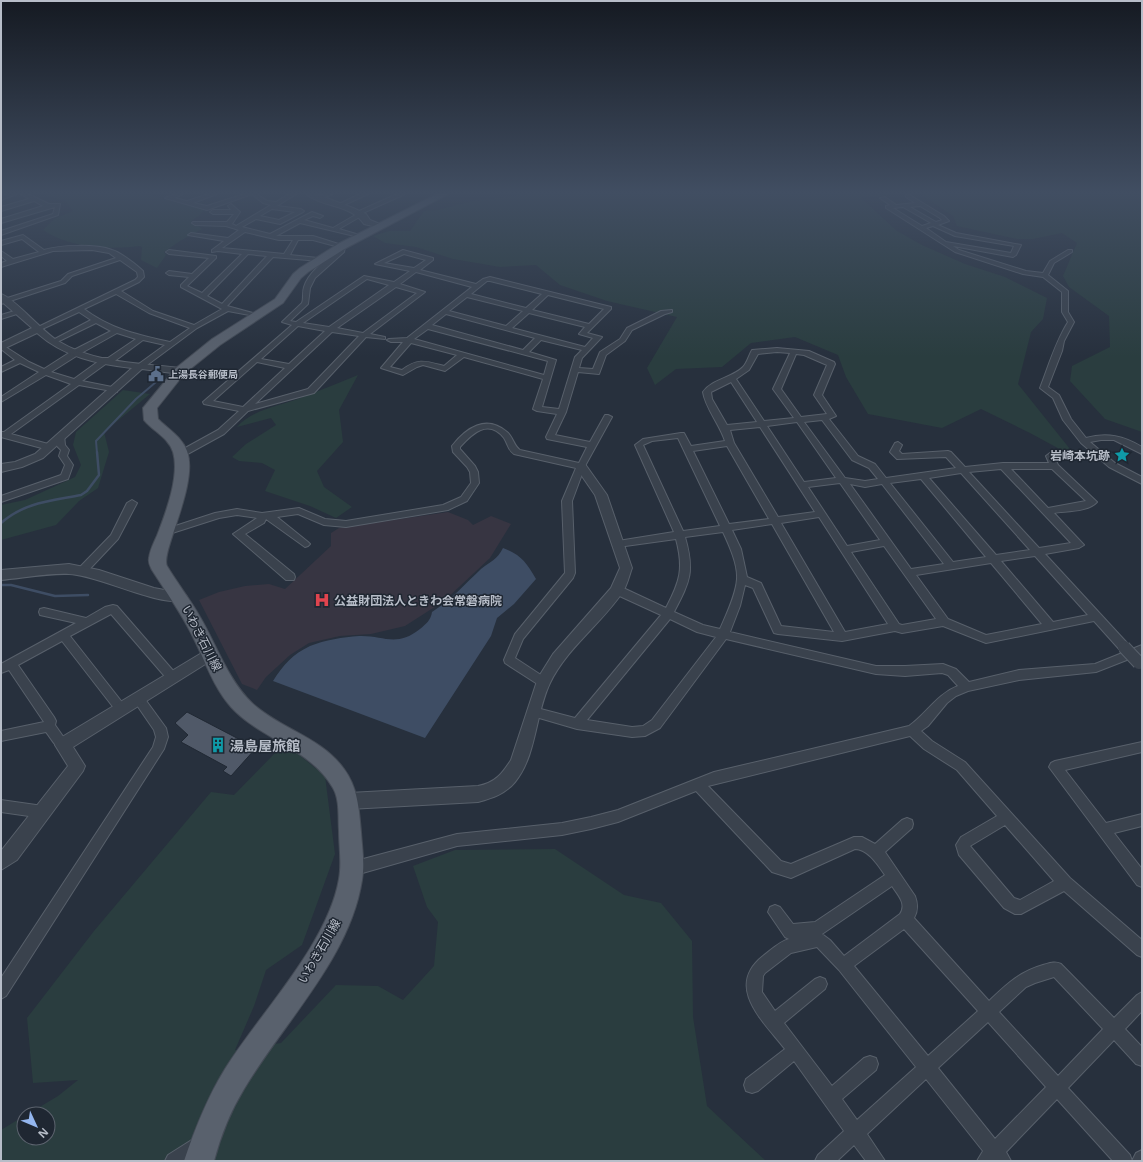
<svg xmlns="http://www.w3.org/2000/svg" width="1143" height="1162" font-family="'Noto Sans','Noto Sans JP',sans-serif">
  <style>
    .medical { fill: #373542 }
    .green { fill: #2a3d3f }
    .water { fill: #3e4d64 }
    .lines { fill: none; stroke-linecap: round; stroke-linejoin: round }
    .stream-far1 { stroke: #3e4d64; stroke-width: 2 }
    .stream { stroke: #3e4d64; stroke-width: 2.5 }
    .building { fill: #505968; stroke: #212934 }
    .minor-casing { stroke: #58606b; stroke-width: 2 }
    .tertiary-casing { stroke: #58606b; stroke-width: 2 }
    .primary-casing { stroke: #444b56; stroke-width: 2 }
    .minor { fill: #3a424d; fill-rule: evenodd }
    .tertiary { fill: #3a424d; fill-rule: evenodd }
    .primary { fill: #59616d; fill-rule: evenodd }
    .minor-bridge-casing { stroke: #58606b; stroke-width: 14; stroke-linecap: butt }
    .minor-bridge { stroke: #3a424d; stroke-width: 12 }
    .labels { text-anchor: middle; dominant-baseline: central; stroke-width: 3; stroke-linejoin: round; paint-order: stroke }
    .far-poi-label { font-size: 10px; font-weight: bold; fill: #b7bdc8; stroke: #1f2732; text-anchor: start }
    .poi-label { font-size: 12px; font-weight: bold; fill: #b7bdc8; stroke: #1f2732; text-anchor: end }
    .street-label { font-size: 12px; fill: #b7bdc8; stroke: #1f2732 }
    .near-poi-label { font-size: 14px; font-weight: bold; fill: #b7bdc8; stroke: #1f2732; text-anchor: start }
  </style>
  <rect width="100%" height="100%" fill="#27303d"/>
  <!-- medical -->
  <polygon class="medical" points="448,512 468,520 473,525 491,516 511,524 490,558 444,601 405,626 371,634 340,636 309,643 290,655 266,677 257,690 242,684 199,600 219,592 245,586 269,584 285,589 331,546 331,533 339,528"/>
  <!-- green -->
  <g class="green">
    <path d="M41 194H147L204 210 200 215 191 221 202 229 180 241 164 252 166 255 157 268 141 260 142 247 140 246C109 250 69 248 43 230L54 219 73 211 65 201Z"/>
    <polygon points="516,194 899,194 861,198 897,231 922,245 965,264 1005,277 1047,298 1043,319 1031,332 1018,384 1078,459 1030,433 981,409 942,428 868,414 846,377 838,355 795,337 751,343 722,367 676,369 655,385 647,368 677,317 607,301 560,285 536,265 500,267 453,259 416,247 385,243 373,236 389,231 410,231 424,211 438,210 473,201 516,196"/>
    <polygon points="920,194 1142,194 1142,432 1105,419 1070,381 1072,366 1110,347 1109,316 1069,287 1063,276 1077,243 1062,233 1033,239 1017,239 957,226 953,216"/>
    <path d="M358 375 339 410 343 442 317 471 324 487 352 507 336 518 310 506 265 491 275 470 262 463 239 461 232 457 246 444 276 425 271 418 237 427C252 409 281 406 303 397 322 390 340 382 358 375Z"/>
    <polygon points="123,390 150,394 104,432 109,452 98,488 79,501 56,525 1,540 1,505 25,500 75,477 81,465 73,445 76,432"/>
    <polygon points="292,749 325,776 335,854 302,945 266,970 254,1006 235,1050 281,1043 336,985 378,986 403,1000 434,966 438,922 427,907 413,866 455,850 555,849 624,895 661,903 692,941 693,1017 707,1106 766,1161 1,1161 1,1130 24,1116 24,1138 48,1138 48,1114 28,1114 58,1096 78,1080 33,1083 27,1018 94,931 211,792 234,795 276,752"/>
  </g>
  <!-- water -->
  <path class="water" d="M503 548C521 555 526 562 536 579L514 604 497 618 491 636 425 738 273 681C283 665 293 654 310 646 325 640 343 637 359 636 383 635 396 648 420 629 426 624 431 620 432 612 451 600 465 584 481 569 491 561 497 560 503 548Z"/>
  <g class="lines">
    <!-- stream-far1 -->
    <polyline class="stream-far1" points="97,453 96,441 136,399 156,382"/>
    <!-- stream -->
    <g class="stream">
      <path d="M1 523C25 502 51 501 81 495L87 491 99 475 97 452"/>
      <polyline points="1,585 11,585 55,596 88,595"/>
    </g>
  </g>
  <!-- building -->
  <polygon class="building" points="187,712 256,748 231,776 223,771 227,767 181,742 188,735 175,723"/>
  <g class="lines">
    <defs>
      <g id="minor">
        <polygon points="8,194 17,194 1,200 1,196"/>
        <polygon points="21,194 28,194 49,204 60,204 58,215 1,235 1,231 53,214 55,207 1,223 1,219 43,206 34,201 1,211 1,207 29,199"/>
        <path d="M175 194H183L174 198 187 201 209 194H217L193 203 207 206 244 194H257L267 201 276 202 289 194H296L277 206 301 209 304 211 303 212 280 224 256 219 242 227 270 234 312 212 323 216 320 218 313 216 304 220 333 228 357 214V212L397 194H405L363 213V215L339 229 363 236V238L300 223 276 236H313L345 246 344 252 315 278 310 288 308 304 290 321 296 322 364 276 394 282 410 271 375 264 403 250 433 258V260L420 270 476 284 483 279 490 277 611 307V309L587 333 602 337 582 358 579 368 593 369 600 352 620 339 627 328 661 311 672 310V312L665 314 632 330 625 341 606 355 599 374 578 372 566 412 555 435 590 442 605 415H608L612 417 585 466 572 501 575 573 573 578 523 639 515 658 547 679 549 682 547 685 543 687 539 685 505 663 504 660 515 634 565 573 562 501 576 468 514 454C508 450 508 444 504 438 488 418 472 434 460 447V449L475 466 478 472 479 483 467 501 448 510 346 527 324 525 298 514 277 517 308 542 310 544 308 546 305 547 266 519 264 523 245 534 294 574 295 577 294 580H286L233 534 257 518 237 515 219 518 166 535 161 532 163 530 215 513 237 509 262 513 299 508 325 519 346 521 443 505 461 497 471 483 470 472 467 467 453 452 452 446C466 428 486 414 507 432 513 437 514 446 520 450L579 463 587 447 547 439 546 437 557 414 537 411 533 409 543 379 464 357 445 371 423 365 417 367 403 375 381 368 403 342H391L387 340 389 339 407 338 472 287 416 272 400 284 425 292 370 334 385 337V339L366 337 314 393 248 411 224 434 184 456H178V452L218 430 239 411 204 404 203 402 292 325 282 322 302 303C304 298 302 293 304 287 309 271 326 260 339 250V247L313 240H298L290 255 318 258 320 259V261L273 257 227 306 260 315V317L228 311 197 328 143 368H140L136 366 165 345 143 340 112 363H107L82 381 117 388V392L79 385 11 434 52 445V449L49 450 1 437V432H4L71 384 46 375 1 402V397L39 372 20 363 1 372V367L15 360 1 349V344L29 362 44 369 72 351 111 331 96 323 55 343H51V341L91 320 79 312 40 330H36V328L135 280 138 277 137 272 120 260 72 276 65 283 1 304V300L61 281 68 274 116 258 109 253 92 250 53 251 1 267V263L7 261 1 256V251L13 259 39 252 22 239 1 245V241L23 235 44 250C60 245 96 244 112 250 120 252 137 265 143 271L144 277 139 282 121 291 153 311 194 325 222 309 181 287V285L189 277 169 275 166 273 169 271 192 274 209 258 169 254 166 252 169 250 216 256V258L187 286 202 293 242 254 218 251 212 252V250L224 241 188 235 191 233 228 238 239 230 226 226 195 225 192 223 193 222H227L234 214H213L210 212 213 210H231L228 206 231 204 240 212 232 224 236 226 271 205 263 203 252 194 207 210 165 198ZM272 209 295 212 279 220 260 216ZM245 232 279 240H293L284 254 222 248ZM248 254 267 256 222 304 207 296ZM404 254 426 260 414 268 384 263ZM367 279 389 285 329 327 303 323ZM487 281H490L542 294 526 308 471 294ZM396 287 417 293 363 333 337 328ZM116 294 149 313 190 328 170 342C139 335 110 329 84 309ZM548 295 604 309 589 324 532 310ZM467 297 523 311 506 326 449 311ZM529 313 585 327 579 334 593 338 585 347 512 328ZM446 314 535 338 523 350 432 325ZM298 326 325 331 289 364 261 359ZM428 329 548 361 544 375 414 339ZM332 332 359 336 308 389 255 404ZM117 333 136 339 108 358H103L74 379 51 372 78 355ZM541 340 582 350 575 357 559 409 542 407 556 360 529 352ZM411 343 457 355 444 366C425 361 418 358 402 370L390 367ZM257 362 285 368 243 407 213 401Z"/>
        <polygon points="324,194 332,194 318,200 315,198"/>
        <polygon points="360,194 368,194 342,206 337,205"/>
        <path d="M908 194 944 216 949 221 938 225 956 233 1021 245 1016 255 1013 257 953 246 959 250 1026 271 1043 273 1050 261 1068 250H1072V252L1054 263 1048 275 1068 291V312L1074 322 1064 341 1062 351 1048 387 1059 395 1071 419 1086 438C1107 432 1124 436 1142 447V454L1114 440H1101L1090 442 1115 463 1142 477V484L1109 467 1081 443 1063 420 1053 398 1040 388C1049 365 1055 343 1068 322L1062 312V292L1043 277 1023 274 955 252 886 208V206L890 205 880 198 885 197 896 205 915 203 906 197V195ZM920 206 940 218 942 220 936 222 910 207ZM903 207 931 223 922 226 893 208ZM933 226 955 236 1014 246 1011 253 946 242 926 228Z"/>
        <polygon points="18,310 21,312 20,313 1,319 1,315"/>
        <path d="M777 348 809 351 834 362 835 364 822 395 836 416 829 419 858 456 875 464 886 478 956 468 946 457 897 459 890 452 895 443 898 442 902 445 899 451 902 454 948 451 951 452 965 467 1003 463H1049L1046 456 1050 453 1053 454 1058 465 1097 502C1088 512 1066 511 1054 513L1084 545 1079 548 1045 554 1128 644 1129 647 1128 650 1124 651 1120 650 1094 621 986 643 943 626 902 633 895 631 842 641 778 634 774 633 753 588 745 585 740 606 730 632 876 666H905L943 664 956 669 969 682 1019 670 1095 664 1142 645V654L1096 672 1019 680 968 691 956 696 947 703 928 726 921 731 932 741 965 762 1070 878 1142 940V957L1137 955 1064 891 1021 914H1015L1004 908 959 855 956 845 961 837 997 816 957 770 924 749 910 736 708 786 781 861 791 864 854 837H862L875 844 902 820 907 818 912 820 913 824 912 828 885 852 915 896C918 904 918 911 914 918L989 1001C1007 984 1019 972 1043 965 1050 963 1055 961 1061 964L1114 1018 1137 995 1142 992V1011L1125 1029 1142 1047V1066L1136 1064 1114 1040 1068 1088 1130 1155 1132 1161 1136 1153 1142 1150V1161H1113L1057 1099 1006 1152 1011 1161H977L983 1151 926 1079 867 1134 885 1161H866L854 1145 837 1161H815L818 1155 844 1131 794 1061 758 1091 752 1093 746 1091 744 1085 746 1079 785 1049C764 1022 724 987 763 956 771 950 779 942 789 939L785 937 768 912 770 907 775 905 780 907 793 924 815 922 885 875C878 865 868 849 855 849L791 878 772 872 696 791 618 822 591 829 562 835 457 846 352 876 347 874 345 869 347 864 352 862 457 834 562 823 591 817 618 810 714 772 909 726C927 713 937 694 958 686L948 675 942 673 905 676 876 674 726 639 660 728 645 736 632 737 577 729 529 715 527 712 529 709 533 707 575 718 661 615 613 593 612 590 613 587H621L666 608C680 581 684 569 676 539L618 547 613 544 618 541 674 532 635 445 643 439 681 433H684L691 446 725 441C720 425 705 407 703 392 712 379 732 378 743 367 747 363 749 355 752 350ZM777 352 790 353 773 389 794 418 764 421 736 379 749 370 758 354ZM796 354 804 355 827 365 814 395 827 414 801 417 781 389ZM731 382 757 422 727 425 712 399 711 392ZM822 420 852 460 869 468 878 479 865 481 845 478 804 422ZM797 422 836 478 804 482 767 426ZM760 427 815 512 778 517 734 443 730 430ZM678 438 720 526 683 531 643 445 652 441ZM727 446 769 519 729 524 693 451ZM1001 469 1071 543 1039 548 969 472ZM1011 469H1052L1086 501 1048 508ZM961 473 1030 550 996 555 929 478ZM921 479 986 557 953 562 890 483ZM840 483 880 540 847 546 808 487ZM850 484 865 487 882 484 944 564 911 569ZM819 517 888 624 845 632 781 523ZM772 524 834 632 781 626 761 583 747 577 741 549 732 530ZM723 532C729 545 738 564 737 579 736 595 726 615 720 629L703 625 674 612C690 581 695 572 685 537ZM884 546 936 619 902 625 899 624 851 552ZM1035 556 1088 615 1053 622 1001 561ZM991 563 1042 624 986 635 948 619 916 575ZM670 619 697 632 716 637 652 720 643 726 632 727 587 720ZM1005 825 1054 881 1020 900 1014 898 970 846ZM892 886C898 895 907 904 900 914L844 956 830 940 822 934ZM904 929 978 1011 928 1056 854 966ZM817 947 839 970 916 1067 857 1120 842 1099 876 1070 878 1064 876 1058 870 1056 864 1058 832 1086 784 1023 825 989 827 984 825 979 820 977 815 979 775 1011 762 992 763 976 765 973 791 953ZM1054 977 1103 1029 1058 1076 999 1012 1026 987 1035 983ZM988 1022 1046 1087 995 1139 938 1068Z"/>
        <polygon points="58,435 64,435 65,445 69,450 67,456 73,465 68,479 1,502 1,496 61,475 65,465 59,456 61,450 57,446"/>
        <polygon points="132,500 137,503 118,539 85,574 79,574 77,571 79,568 111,535 127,503"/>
        <path d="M113 605 117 606 176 674 178 677 176 680 172 682 168 680 111 614 70 636 125 706 127 709 125 712 121 714 117 712 62 641 18 665 54 717 56 721 55 725 69 745 67 749C57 752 52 739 46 732L1 741V731L44 722 9 670 1 673V664L76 623 40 615 39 612 40 609 44 608 86 618 105 607Z"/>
        <polygon points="138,693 142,695 166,728 168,737 164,749 6,996 1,999 1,978 153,747 156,737 154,730 132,698 134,695"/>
        <polygon points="1142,742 1142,752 1065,770 1106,823 1142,814 1142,826 1114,833 1142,869 1142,887 1137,885 1049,767 1051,763 1055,761"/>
        <polygon points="1,800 43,806 48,808 49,812 48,816 43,818 1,812"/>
        <path d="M198 1136 204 1138 206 1144C199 1162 182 1161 165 1161L168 1155Z"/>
      </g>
      <g id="tertiary">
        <path d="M306 194H316L353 208 366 214 370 220 385 226 381 228 364 224C351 204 323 208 306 194Z"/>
        <path d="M1 294C14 298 43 332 58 341 94 363 139 363 180 368L185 371 180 374 142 369 43 458 22 467 1 472V464L15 462 35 454 132 368C97 364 64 357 37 333L1 350V343L32 328 1 301Z"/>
        <path d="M581 462 585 464 607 495 632 568C629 576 627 586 622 593 600 625 567 648 550 683 535 714 537 755 515 782 505 794 492 798 478 802L349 809 343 806 341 801 343 796 349 793 478 786C495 783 502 774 511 760L538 678 553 654 611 588 620 568 595 495 575 466Z"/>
        <path d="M69 564 99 570 154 588 185 594 187 597 185 600C160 608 99 575 69 574 47 573 23 578 1 580V570Z"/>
        <polygon points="210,648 215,650 217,654 215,658 73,747 85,766 83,771 17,860 1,870 1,851 68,766 55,745 57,740"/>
      </g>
      <path id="primary" d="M437 194H448L346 248 308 272 301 278 283 303 220 345 184 374 157 408 158 419C168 429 182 437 187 451 199 484 160 553 167 566 177 583 190 599 200 617 217 646 228 680 252 703 280 729 321 737 344 769 358 788 359 809 361 832 362 848 365 864 362 880 350 958 283 1023 244 1089 230 1112 221 1135 214 1161H184C195 1129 207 1098 225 1069 260 1013 328 944 339 879 342 863 339 847 339 831 338 817 340 800 333 788 310 748 260 739 231 707 213 687 205 660 193 637 182 614 166 592 152 570 150 566 148 563 149 558 150 549 155 541 158 533 166 512 180 475 173 452 169 438 153 431 144 420L143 408 176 368 212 339 275 299 293 274 300 268 338 244Z"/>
    </defs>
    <!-- minor casing -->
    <use href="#minor" class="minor-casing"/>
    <!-- tertiary casing -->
    <use href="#tertiary" class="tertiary-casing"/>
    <!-- primary casing -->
    <use href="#primary" class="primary-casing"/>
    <!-- minor -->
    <use href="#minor" class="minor"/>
    <!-- tertiary -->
    <use href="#tertiary" class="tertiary"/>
    <!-- primary -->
    <use href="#primary" class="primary"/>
    <defs>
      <polyline id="minor-bridge" points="1124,647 1139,663"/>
    </defs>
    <!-- minor-bridge casing -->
    <use href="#minor-bridge" class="minor-bridge-casing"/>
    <!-- minor-bridge -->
    <use href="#minor-bridge" class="minor-bridge"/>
  </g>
  <!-- sky -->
  <linearGradient id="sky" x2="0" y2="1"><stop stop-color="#151a22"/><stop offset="0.54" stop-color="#414e62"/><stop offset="1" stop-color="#414e62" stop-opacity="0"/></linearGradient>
  <rect width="1143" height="357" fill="url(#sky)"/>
  <!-- icons -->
  <defs>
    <symbol id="civic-bare" viewBox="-9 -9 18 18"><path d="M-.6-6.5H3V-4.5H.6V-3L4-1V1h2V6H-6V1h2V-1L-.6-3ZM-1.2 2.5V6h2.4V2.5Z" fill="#5c6f8a" stroke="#1f2732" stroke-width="2.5" paint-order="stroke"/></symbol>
    <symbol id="sight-bare" viewBox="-9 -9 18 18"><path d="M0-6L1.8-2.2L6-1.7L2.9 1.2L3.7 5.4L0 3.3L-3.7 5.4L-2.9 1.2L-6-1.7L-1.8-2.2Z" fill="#0f9aa8" stroke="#1f2732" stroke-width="2.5" paint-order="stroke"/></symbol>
    <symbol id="hospital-bare" viewBox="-9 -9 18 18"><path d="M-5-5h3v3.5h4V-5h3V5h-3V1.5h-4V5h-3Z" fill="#e0444e" stroke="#1f2732" stroke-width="2.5" paint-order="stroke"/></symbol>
    <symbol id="building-bare" viewBox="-9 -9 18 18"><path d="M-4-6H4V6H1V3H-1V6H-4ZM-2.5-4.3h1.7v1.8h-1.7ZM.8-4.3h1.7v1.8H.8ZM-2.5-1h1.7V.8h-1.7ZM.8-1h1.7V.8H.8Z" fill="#0f9aa8" stroke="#1f2732" stroke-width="2.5" paint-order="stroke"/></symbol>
  </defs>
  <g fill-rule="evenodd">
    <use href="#civic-bare" x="145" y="363" width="22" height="22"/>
    <use href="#sight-bare" x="1111" y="444" width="22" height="22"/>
    <use href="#hospital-bare" x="311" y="589" width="22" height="22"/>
    <use href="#building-bare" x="207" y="734" width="22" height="22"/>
  </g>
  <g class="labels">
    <!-- far-poi labels -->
    <g class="far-poi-label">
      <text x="168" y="374">上湯長谷郵便局</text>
    </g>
    <!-- poi labels -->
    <g class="poi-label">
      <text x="1110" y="455">岩崎本坑跡</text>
      <text x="334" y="600" text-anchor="start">公益財団法人ときわ会常磐病院</text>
    </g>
    <!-- street labels -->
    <g class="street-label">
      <text transform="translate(202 638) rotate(63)">いわき石川線</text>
      <text transform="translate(319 951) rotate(-60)">いわき石川線</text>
    </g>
    <!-- near-poi labels -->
    <g class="near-poi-label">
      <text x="230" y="745">湯島屋旅館</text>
    </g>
  </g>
  <!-- border -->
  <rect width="1143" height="1162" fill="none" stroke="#b7bdc8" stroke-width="4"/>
  <!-- north arrow -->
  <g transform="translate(36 1126) rotate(134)"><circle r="19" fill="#1f2732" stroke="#5c636e"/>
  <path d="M0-3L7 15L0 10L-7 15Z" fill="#94b6ef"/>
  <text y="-6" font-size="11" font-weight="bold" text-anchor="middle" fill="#b7bdc8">N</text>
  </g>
</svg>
